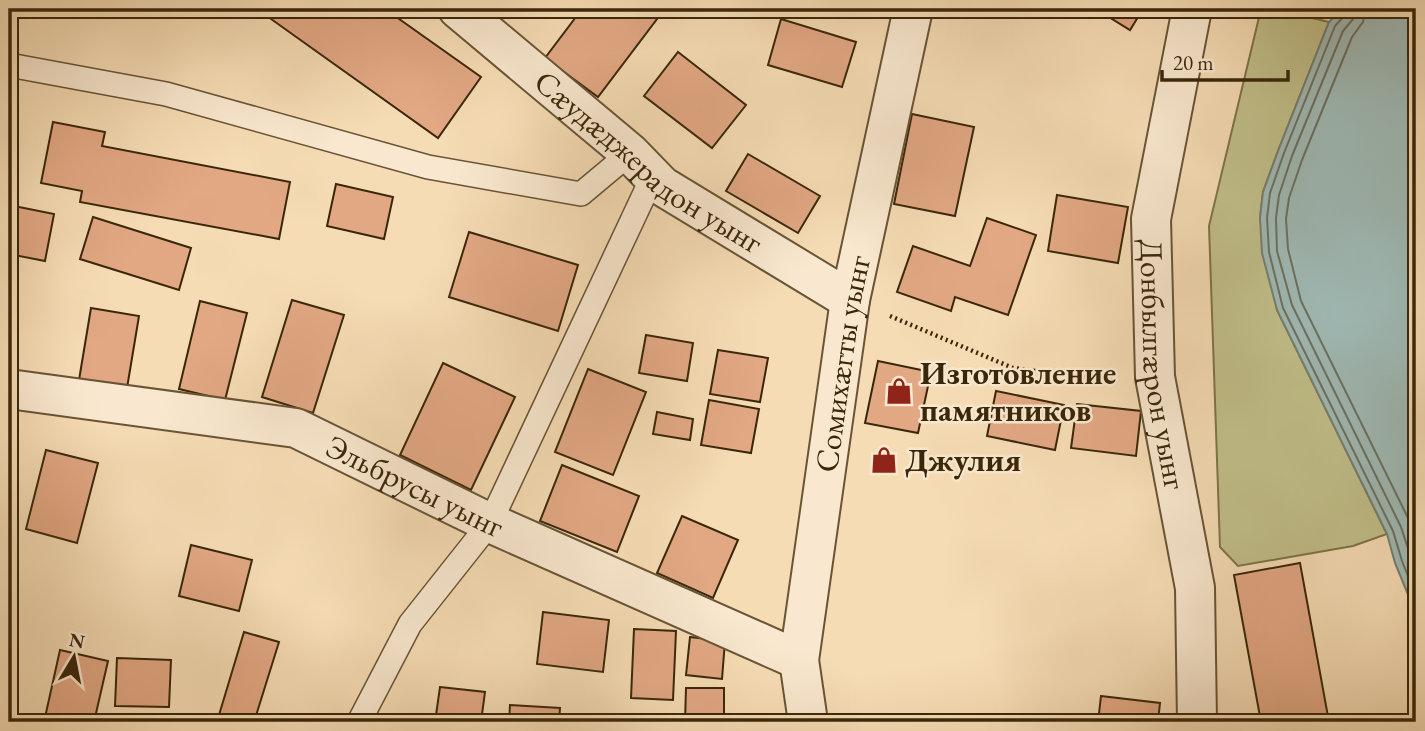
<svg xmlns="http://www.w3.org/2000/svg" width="1425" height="731" font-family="'EB Garamond',serif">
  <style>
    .green { fill: #c1bf8a; stroke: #7e734a; stroke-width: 2 }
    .water { fill: #9fbab6; stroke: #777f71; stroke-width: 2 }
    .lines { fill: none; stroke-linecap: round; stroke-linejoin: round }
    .shore { stroke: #6c7060; stroke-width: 2 }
    .building { fill: #e2a884; stroke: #3a270a; stroke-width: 2 }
    .lane-casing { stroke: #695435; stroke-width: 26 }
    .street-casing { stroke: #695435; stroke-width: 42 }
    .path { stroke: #3a270a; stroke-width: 4.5; stroke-dasharray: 2 3.5; stroke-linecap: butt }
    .lane { stroke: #f9e8cf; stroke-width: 23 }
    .street { stroke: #f9e8cf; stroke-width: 38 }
    .labels { text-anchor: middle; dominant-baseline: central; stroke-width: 5; stroke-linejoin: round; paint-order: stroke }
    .street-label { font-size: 32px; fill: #3a270a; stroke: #f9e8cf }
    .poi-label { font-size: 32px; font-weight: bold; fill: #3a270a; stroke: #f9e8cf; text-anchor: start }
  </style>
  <rect width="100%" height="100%" fill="#f6dcb5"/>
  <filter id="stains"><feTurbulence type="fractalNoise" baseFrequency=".00286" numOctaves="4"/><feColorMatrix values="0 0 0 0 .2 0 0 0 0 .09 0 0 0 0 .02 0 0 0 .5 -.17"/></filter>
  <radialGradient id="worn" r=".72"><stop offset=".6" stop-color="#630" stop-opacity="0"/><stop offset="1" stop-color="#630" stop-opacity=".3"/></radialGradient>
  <!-- green -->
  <polygon class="green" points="1261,9 1275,9 1329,22 1278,151 1263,192 1260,218 1277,310 1387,534 1353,546 1238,566 1220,547 1209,226"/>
  <!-- water -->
  <polygon class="water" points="1342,9 1416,9 1416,614 1395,563 1387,534 1277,310 1262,253 1260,218 1263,192 1278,151 1329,22"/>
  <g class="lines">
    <!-- shore -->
    <g class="shore">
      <polyline points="1346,9 1345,15 1335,26 1284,153 1270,193 1267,218 1269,252 1283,308 1393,531 1402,561 1416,596"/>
      <polyline points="1355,9 1353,19 1343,31 1292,156 1279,195 1276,218 1277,251 1292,305 1401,527 1416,573"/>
      <polyline points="1366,9 1363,22 1352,37 1302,160 1289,198 1286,219 1288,249 1301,301 1410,522 1416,542"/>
    </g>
  </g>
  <!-- building -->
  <g class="building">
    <polygon points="257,9 385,9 481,77 438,138"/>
    <polygon points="582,9 661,9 663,11 598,97 545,58"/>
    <polygon points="1096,9 1143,9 1130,30"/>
    <polygon points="781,19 856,42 842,87 768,65"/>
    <polygon points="678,52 746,105 712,148 644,96"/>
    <polygon points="912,114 974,127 955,216 894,204"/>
    <polygon points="53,122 105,132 102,146 290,182 279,239 80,202 82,191 41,183"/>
    <polygon points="748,154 820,196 798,233 726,191"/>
    <polygon points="336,184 393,197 384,239 327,226"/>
    <polygon points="1057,195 1128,207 1118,263 1048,251"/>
    <polygon points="9,205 54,214 45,261 9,254"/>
    <polygon points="93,217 191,248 179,290 80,259"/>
    <polygon points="987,218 1036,235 1008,315 955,297 951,311 897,292 913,246 970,266"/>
    <polygon points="469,232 578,265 558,331 449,297"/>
    <polygon points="292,300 344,315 313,413 262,397"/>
    <polygon points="200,301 247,313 225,400 179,389"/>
    <polygon points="91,308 139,316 127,388 79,380"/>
    <polygon points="646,335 693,343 687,381 639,373"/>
    <polygon points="718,350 768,358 760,402 710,394"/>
    <polygon points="878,361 931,372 918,433 865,423"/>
    <polygon points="443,363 515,397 471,490 400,455"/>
    <polygon points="588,369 646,392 613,475 555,452"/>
    <polygon points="996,391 1064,405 1055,450 987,436"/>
    <polygon points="709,400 759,409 751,453 701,445"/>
    <polygon points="1077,404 1141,411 1136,456 1071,448"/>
    <polygon points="657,412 693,419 690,440 653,434"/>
    <polygon points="46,450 98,463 77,543 26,529"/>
    <polygon points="562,465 639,496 617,552 540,521"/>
    <polygon points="682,516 738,540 713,598 657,573"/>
    <polygon points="191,545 252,560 239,611 179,596"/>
    <polygon points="1300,563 1329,722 1261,722 1234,575"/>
    <polygon points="543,612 609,620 603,672 537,664"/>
    <polygon points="634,629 676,631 673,700 631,698"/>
    <polygon points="244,632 279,642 254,722 242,722 219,715"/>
    <polygon points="690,637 725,641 722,679 686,675"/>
    <polygon points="60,650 108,661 94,722 44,722"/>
    <polygon points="117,658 171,660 169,707 115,706"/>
    <polygon points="440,687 485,692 481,722 435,722"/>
    <polygon points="686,688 724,688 724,722 685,722"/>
    <polygon points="1101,696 1160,703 1158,722 1098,722"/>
    <polygon points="510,705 560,708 559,722 509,722"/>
  </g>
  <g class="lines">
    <defs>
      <g id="lane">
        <polyline points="9,65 166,94 428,167 581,194 630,153"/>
        <polyline points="359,722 410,624 490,523 653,176"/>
      </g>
      <g id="street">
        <path id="s1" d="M458 9 630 153 662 186 850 300"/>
        <path id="s2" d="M1192 9 1151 219 1155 377 1195 588 1197 722"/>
        <path id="s3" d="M9 389 296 428 490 523 799 660"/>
        <path id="s4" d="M808 722 799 660 850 300 913 9"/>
      </g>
    </defs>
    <!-- lane casing -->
    <use href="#lane" class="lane-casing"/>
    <!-- street casing -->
    <use href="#street" class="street-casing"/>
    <!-- path -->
    <polyline class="path" points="890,316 1013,368 1114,381"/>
    <!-- lane -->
    <use href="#lane" class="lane"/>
    <!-- street -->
    <use href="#street" class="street"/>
  </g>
  <!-- icons -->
  <defs>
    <symbol id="shop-bare" viewBox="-9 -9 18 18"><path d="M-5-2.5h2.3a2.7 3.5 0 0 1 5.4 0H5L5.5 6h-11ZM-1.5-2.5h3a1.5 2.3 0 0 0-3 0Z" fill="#8f2418" stroke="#f9e8cf" stroke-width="2.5" paint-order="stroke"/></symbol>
  </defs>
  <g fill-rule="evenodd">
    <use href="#shop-bare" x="880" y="372" width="38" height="38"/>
    <use href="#shop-bare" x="865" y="441" width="38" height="38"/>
  </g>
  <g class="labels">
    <!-- street labels -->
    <g class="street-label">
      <text stroke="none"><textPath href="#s1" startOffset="245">Сæудæджерадон уынг</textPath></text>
      <text stroke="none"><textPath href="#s4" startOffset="362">Сомихæгты уынг</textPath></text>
      <text stroke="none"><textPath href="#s2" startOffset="360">Донбылгæрон уынг</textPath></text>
      <text stroke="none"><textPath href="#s3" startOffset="422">Эльбрусы уынг</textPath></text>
    </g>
    <!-- poi labels -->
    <g class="poi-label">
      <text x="920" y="373">Изготовление<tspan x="920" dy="37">памятников</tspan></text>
      <text x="905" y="460">Джулия</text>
    </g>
  </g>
  <!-- margin -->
  <rect width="1425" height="731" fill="none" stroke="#f6dcb5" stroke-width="35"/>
  <rect x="10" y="10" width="1404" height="710" fill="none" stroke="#3a270a" stroke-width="3.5"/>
  <rect x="18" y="18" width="1390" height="696" fill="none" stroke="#3a270a" stroke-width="2"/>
  <!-- north arrow -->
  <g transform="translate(74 657) rotate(10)" stroke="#f9e8cf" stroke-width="5" paint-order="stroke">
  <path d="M0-5L12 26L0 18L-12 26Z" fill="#3a270a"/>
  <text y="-10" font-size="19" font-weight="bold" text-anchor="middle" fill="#3a270a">N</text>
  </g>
  <!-- scale -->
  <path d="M1162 70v10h126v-10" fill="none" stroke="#3a270a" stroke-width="3.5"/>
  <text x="1173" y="70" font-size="21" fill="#3a270a" stroke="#f9e8cf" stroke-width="5" paint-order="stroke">20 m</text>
  <rect width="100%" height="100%" filter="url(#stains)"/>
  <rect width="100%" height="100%" fill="url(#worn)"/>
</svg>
